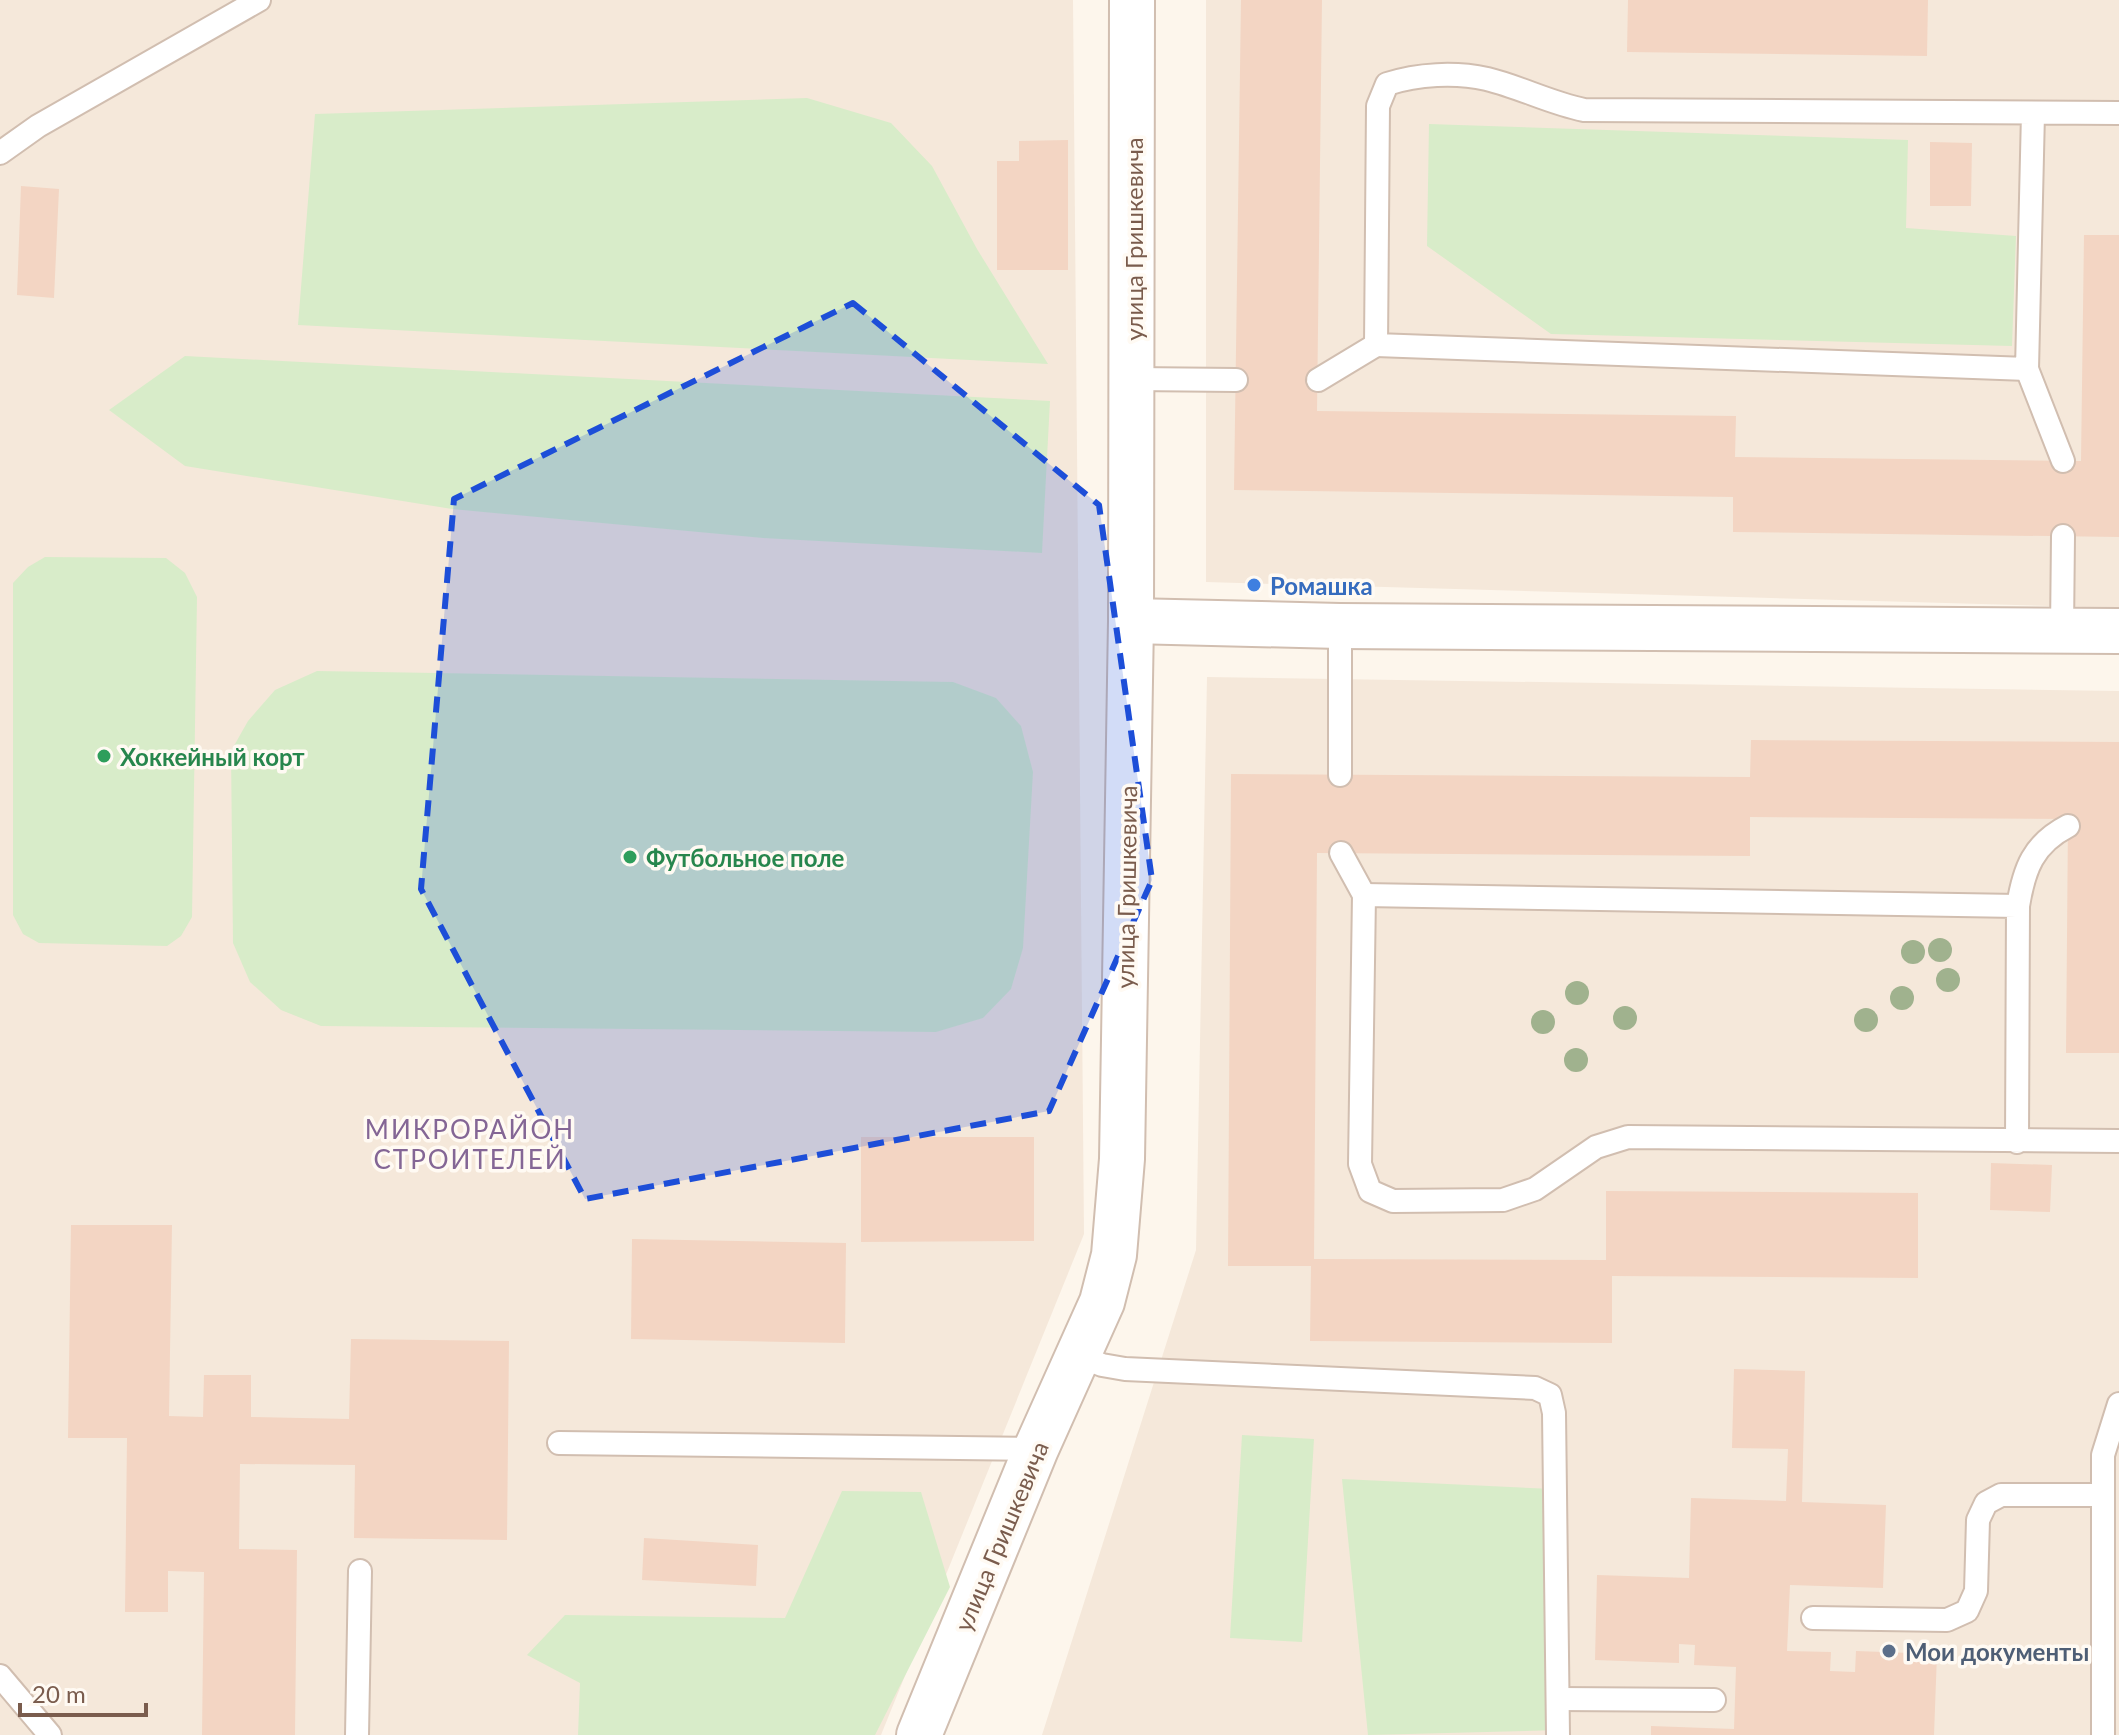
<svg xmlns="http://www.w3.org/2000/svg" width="2119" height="1735" font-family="Lato,sans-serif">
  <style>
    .residential { fill: #f5e8da }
    .green { fill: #d8ecc9 }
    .building { fill: #f3d5c3 }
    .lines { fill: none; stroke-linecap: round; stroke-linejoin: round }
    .service-casing { stroke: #d1beb0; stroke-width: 26 }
    .minor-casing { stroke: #d1beb0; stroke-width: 48 }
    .service { stroke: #fff; stroke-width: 22 }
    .minor { stroke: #fff; stroke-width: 44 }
    .tree { fill: #a0b28e }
    .marked { fill: #1d4ed8; fill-opacity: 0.2; stroke: #1d4ed8; stroke-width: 6; stroke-dasharray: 16 10; stroke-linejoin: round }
    .shop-dot { fill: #3f7fe0; stroke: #fffaf3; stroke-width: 3 }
    .leisure-dot { fill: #2e9e5b; stroke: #fffaf3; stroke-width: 3 }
    .service-dot { fill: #5c6f8a; stroke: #fffaf3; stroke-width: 3 }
    .labels { text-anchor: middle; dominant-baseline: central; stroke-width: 7; stroke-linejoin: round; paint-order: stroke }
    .street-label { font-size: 24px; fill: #7a5c4d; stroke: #fffaf3 }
    .shop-label { font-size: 24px; font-weight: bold; fill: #366cbe; stroke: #fffaf3; text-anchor: start }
    .leisure-label { font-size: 24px; font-weight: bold; fill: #27864d; stroke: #fffaf3; text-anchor: start }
    .service-label { font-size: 24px; font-weight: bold; fill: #4e5e75; stroke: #fffaf3; text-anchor: start }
    .neighbourhood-label { font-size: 26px; letter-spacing: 2px; fill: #846695; stroke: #fffaf3 }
  </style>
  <rect width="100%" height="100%" fill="#fdf6ec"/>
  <!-- residential -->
  <g class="residential">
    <polygon points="0,0 1073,0 1084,1234 881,1735 0,1735"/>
    <polygon points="1206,0 2119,0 2119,608 1206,582"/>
    <polygon points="1207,677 2119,691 2119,1735 1042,1735 1196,1250"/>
  </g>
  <!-- green -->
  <g class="green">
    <polygon points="807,98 891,123 932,166 977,249 1048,364 298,325 315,114"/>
    <polygon points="1429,124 1908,140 1906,228 2016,236 2012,346 1551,334 1427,246"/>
    <polygon points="185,356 1050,401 1042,553 763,538 452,509 185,466 109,410"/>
    <polygon points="45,557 166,558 185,573 197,597 192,917 181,936 167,946 39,943 23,934 13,915 13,583 28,567"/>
    <polygon points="317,671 953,682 996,698 1021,726 1033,772 1023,948 1011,989 983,1018 936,1032 321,1026 281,1010 250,982 233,943 231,751 248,721 275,690"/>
    <polygon points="1242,1435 1314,1439 1302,1642 1230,1638"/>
    <polygon points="1342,1479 1553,1489 1560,1730 1368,1735"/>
    <polygon points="842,1491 921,1492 950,1587 875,1735 578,1735 580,1683 527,1655 565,1615 785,1618"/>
  </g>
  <!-- building -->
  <g class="building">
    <polygon points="1241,0 1322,0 1317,411 1736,416 1735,457 2081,461 2084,235 2119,235 2119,537 1733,532 1733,497 1234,490"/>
    <polygon points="1628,0 1928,0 1927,56 1627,52"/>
    <polygon points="1068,140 1068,270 997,270 997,161 1019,161 1019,141"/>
    <polygon points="1930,142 1972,143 1971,206 1930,206"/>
    <polygon points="21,186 59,189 54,298 17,295"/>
    <polygon points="1751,740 2119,742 2119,1053 2066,1053 2068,819 1750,817 1750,856 1317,853 1314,1259 1606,1260 1606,1191 1918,1193 1918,1278 1612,1276 1612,1343 1310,1341 1311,1266 1228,1266 1231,774 1750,777"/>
    <polygon points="861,1137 1034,1137 1034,1241 861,1242"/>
    <polygon points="1991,1163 2052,1165 2050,1212 1990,1210"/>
    <polygon points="71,1225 172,1225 169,1416 203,1417 204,1375 251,1375 251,1417 349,1419 351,1339 509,1341 507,1540 354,1538 355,1465 240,1464 239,1549 297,1550 295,1735 202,1735 204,1572 168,1571 168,1612 125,1612 127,1438 68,1438"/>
    <polygon points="632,1239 846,1243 845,1343 631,1339"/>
    <polygon points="1734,1369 1805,1371 1802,1502 1886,1505 1883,1588 1790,1585 1787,1651 1831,1652 1830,1671 1855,1672 1856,1651 1937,1654 1934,1735 1651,1735 1651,1726 1734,1729 1736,1667 1694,1665 1695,1645 1679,1644 1679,1663 1595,1660 1597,1575 1689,1578 1691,1498 1786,1501 1788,1449 1732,1448"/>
    <polygon points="644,1538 758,1545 756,1586 642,1580"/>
  </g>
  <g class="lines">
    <defs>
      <g id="service">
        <path d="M2033 113 2027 369 1376 345 1378 106 1387 84C1418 74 1455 72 1487 79 1520 87 1550 103 1584 110L2119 113"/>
        <polyline points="0,153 38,126 259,0"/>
        <polyline points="2027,369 2063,461"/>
        <polyline points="1133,379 1236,380"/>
        <polyline points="1318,380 1376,345"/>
        <polyline points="1340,626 1340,775"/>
        <polyline points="2062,630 2063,536"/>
        <polyline points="1341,853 1364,895"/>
        <path d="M2018 906C2024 869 2033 844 2068 826"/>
        <polyline points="2017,1142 2018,906 1364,895 1360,1164 1370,1191 1393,1201 1503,1200 1535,1189 1596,1147 1628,1137 2119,1141"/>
        <polyline points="1079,1356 1102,1365 1125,1369 1535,1388 1550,1395 1554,1413 1558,1735"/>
        <polyline points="559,1443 1036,1449"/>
        <polyline points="1813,1618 1947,1620 1967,1611 1976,1591 1978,1520 1986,1503 2001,1495 2102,1495"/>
        <polyline points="0,1676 50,1735"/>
        <polyline points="1558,1699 1714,1700"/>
        <polyline points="357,1735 360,1571"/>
        <polyline points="2103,1735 2103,1455 2119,1404"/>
      </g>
      <g id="minor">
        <polyline points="1131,621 1340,626 2119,631"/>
        <polyline points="919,1735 1036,1449 1102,1302 1114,1255 1122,1159 1131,621 1132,0"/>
      </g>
    </defs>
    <!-- service casing -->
    <use href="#service" class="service-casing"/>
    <!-- minor casing -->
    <use href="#minor" class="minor-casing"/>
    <!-- service -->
    <use href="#service" class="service"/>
    <!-- minor -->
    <use href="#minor" class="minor"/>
  </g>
  <!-- trees -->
  <g class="tree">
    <circle cx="1940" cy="950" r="12"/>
    <circle cx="1913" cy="952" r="12"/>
    <circle cx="1948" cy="980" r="12"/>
    <circle cx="1577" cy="993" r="12"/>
    <circle cx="1902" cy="998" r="12"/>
    <circle cx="1625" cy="1018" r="12"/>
    <circle cx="1866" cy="1020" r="12"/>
    <circle cx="1543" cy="1022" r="12"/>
    <circle cx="1576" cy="1060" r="12"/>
  </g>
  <!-- marked area -->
  <path class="marked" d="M853 303 1099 505 1152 880 1049 1111 585 1199 421 889 454 499Z"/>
  <!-- markers -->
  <circle class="shop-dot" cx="1254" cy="585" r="8"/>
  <g class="leisure-dot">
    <circle cx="104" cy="756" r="8"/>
    <circle cx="630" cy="857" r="8"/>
  </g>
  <circle class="service-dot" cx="1889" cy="1651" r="8"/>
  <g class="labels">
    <!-- street labels -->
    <g class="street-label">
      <text transform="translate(1133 239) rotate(-90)">улица Гришкевича</text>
      <text transform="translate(1126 887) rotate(-89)">улица Гришкевича</text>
      <text transform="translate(1001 1536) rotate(-67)">улица Гришкевича</text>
    </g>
    <!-- shop labels -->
    <g class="shop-label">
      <text x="1270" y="585">Ромашка</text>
    </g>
    <!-- leisure labels -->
    <g class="leisure-label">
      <text x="120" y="756">Хоккейный корт</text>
      <text x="646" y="857">Футбольное поле</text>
    </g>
    <!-- service labels -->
    <g class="service-label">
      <text x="1905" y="1651">Мои документы</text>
    </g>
    <!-- neighbourhood labels -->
    <g class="neighbourhood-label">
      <text x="470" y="1129">МИКРОРАЙОН<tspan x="470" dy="30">СТРОИТЕЛЕЙ</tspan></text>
    </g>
  </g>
  <!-- scale -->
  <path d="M20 1703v12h126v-12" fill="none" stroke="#7a5c4d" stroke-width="4"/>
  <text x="32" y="1703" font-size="24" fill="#7a5c4d" stroke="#fffaf3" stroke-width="6" paint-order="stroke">20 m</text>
</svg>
